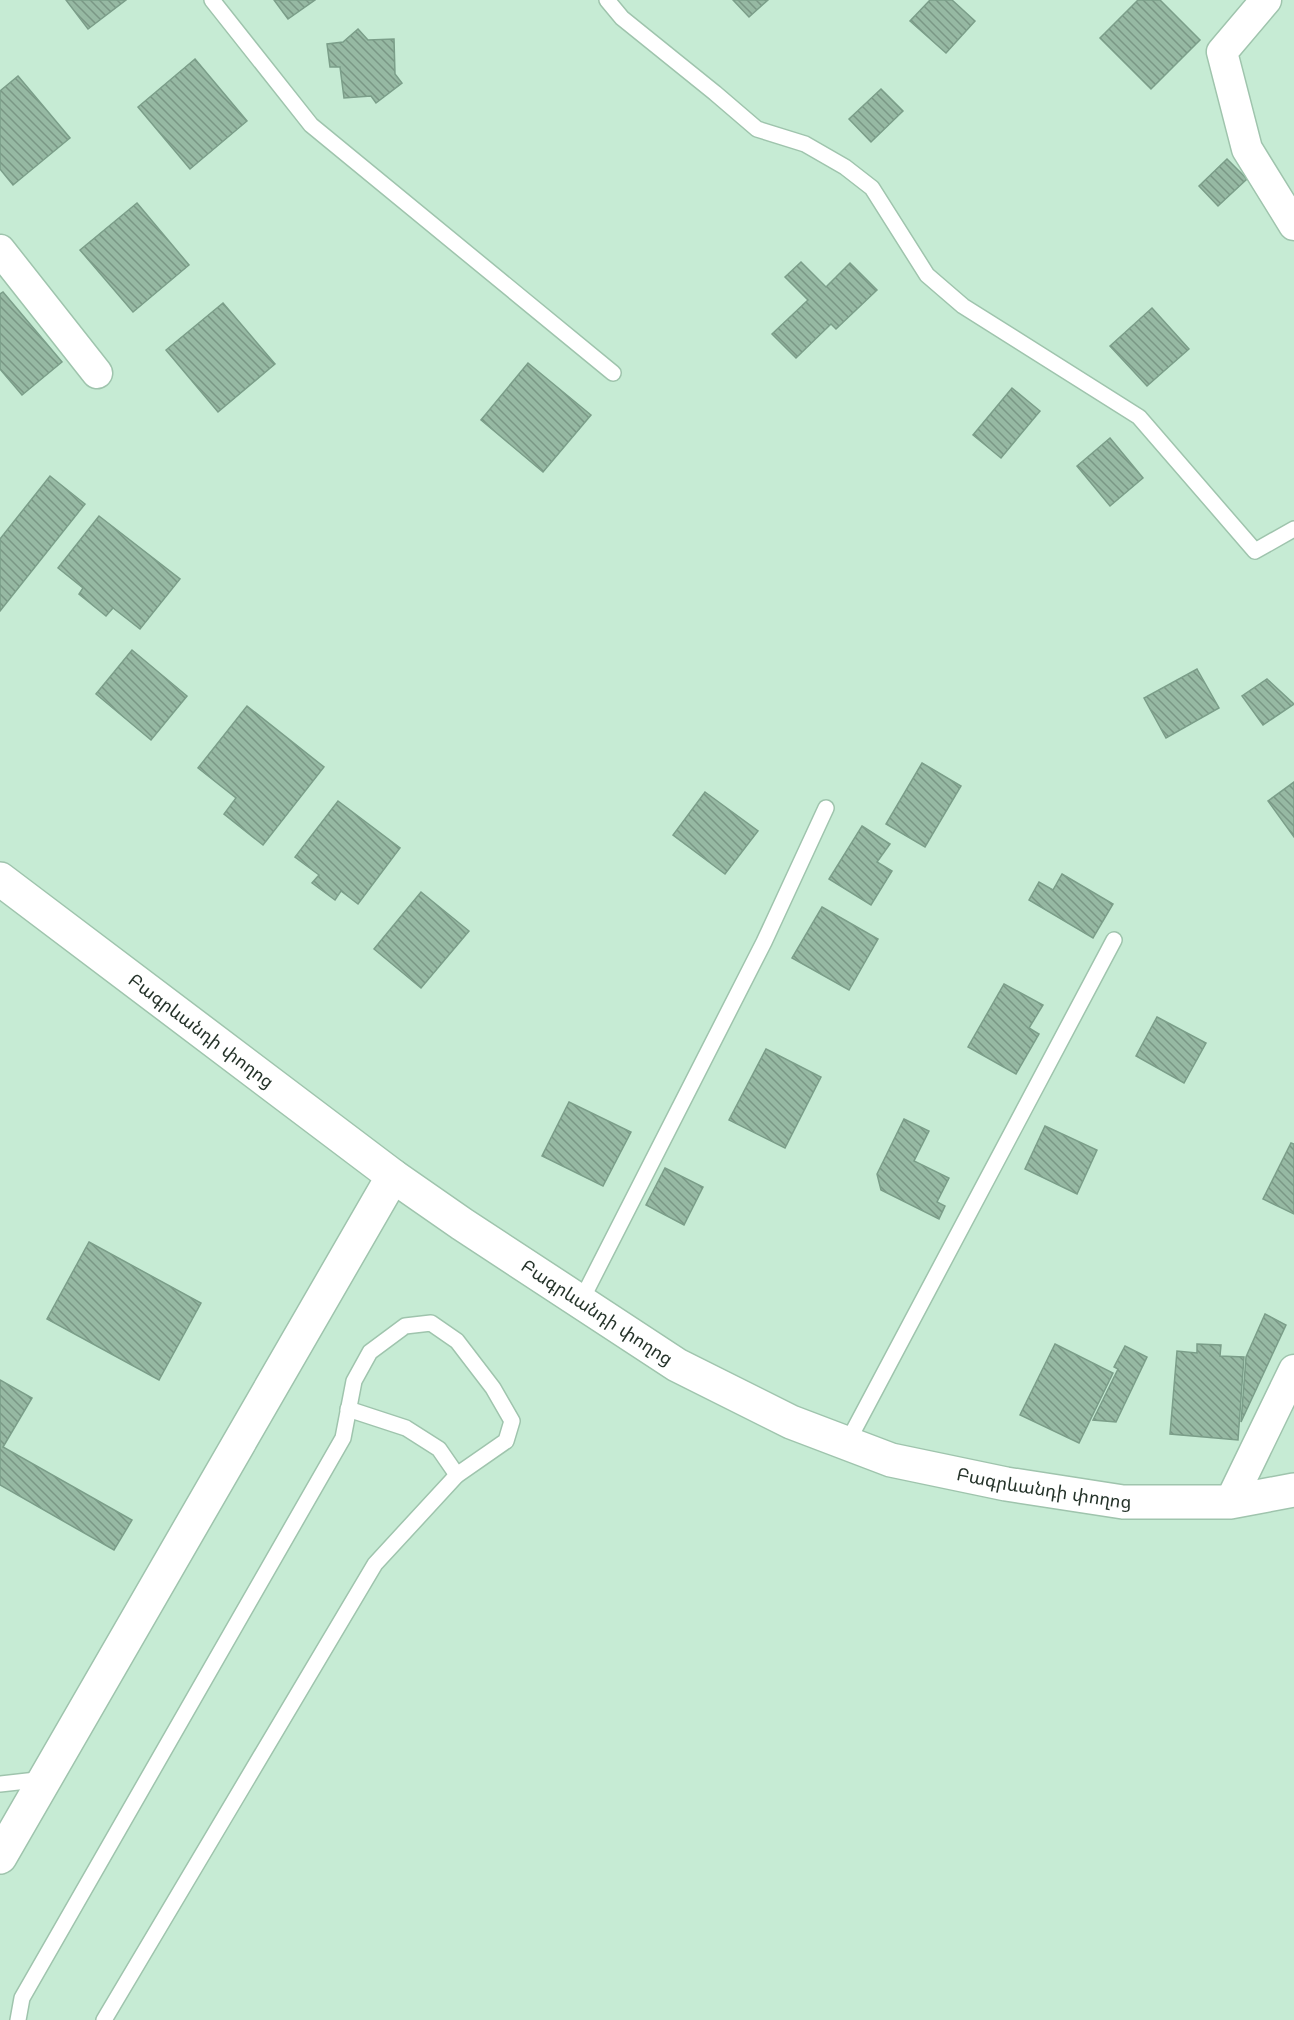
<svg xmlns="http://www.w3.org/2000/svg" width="1294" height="2020" font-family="Helvetica,'Noto Sans Armenian',sans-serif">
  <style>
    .building { fill: url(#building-back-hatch); stroke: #7b9e89; stroke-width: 1.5 }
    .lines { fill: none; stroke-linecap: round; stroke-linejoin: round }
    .lane-casing { stroke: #9fc4ad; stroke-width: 18 }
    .street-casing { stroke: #9fc4ad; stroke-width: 33 }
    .secondary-casing { stroke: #9fc4ad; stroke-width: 36 }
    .lane { stroke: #fff; stroke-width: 15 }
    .street { stroke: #fff; stroke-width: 30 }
    .secondary { stroke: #fff; stroke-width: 33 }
    .labels { text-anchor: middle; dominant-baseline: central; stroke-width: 6; stroke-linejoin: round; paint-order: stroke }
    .street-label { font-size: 18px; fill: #25332a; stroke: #d3f9e1 }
  </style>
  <defs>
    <pattern id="building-back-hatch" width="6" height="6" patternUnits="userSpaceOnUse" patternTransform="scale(1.5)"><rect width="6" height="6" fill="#96b9a3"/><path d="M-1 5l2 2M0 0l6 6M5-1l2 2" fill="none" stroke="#7a9785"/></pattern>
  </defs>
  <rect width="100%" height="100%" fill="#c6ebd4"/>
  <!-- building -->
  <g class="building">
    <polygon points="66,0 126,0 88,29"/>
    <polygon points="274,0 315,0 288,19"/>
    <polygon points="733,0 768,0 749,17"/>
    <polygon points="930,0 952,0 975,21 946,53 910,21"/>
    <polygon points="1138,0 1160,0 1200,40 1151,89 1100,38"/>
    <polygon points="358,29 368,40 394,39 395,74 402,83 376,103 371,96 344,98 340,67 330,67 327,44 343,42"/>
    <polygon points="195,59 247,121 190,169 138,107"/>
    <polygon points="18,76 70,138 13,185 0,169 0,91"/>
    <polygon points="881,89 903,111 871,142 849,119"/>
    <polygon points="1227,159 1247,179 1218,206 1199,186"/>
    <polygon points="137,203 189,265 133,312 80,250"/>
    <polygon points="801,262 826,287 850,263 877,290 836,329 831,324 796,358 772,334 808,300 785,277"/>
    <polygon points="3,292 62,362 22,395 0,369 0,294"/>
    <polygon points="223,303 275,364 218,412 166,350"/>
    <polygon points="1152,308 1189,349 1147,386 1110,346"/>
    <polygon points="528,363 591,415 543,472 481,420"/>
    <polygon points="1012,388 1040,411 1001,458 973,435"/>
    <polygon points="1110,438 1143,478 1110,506 1077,466"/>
    <polygon points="50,476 85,504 0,611 0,539"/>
    <polygon points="99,516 180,579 140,629 113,608 106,616 79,594 83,588 58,568"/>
    <polygon points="132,650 187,696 151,740 96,694"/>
    <polygon points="1197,669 1219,708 1166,738 1144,698"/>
    <polygon points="1267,679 1294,704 1263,725 1242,696"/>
    <polygon points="247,706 324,767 263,845 224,814 236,798 198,768"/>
    <polygon points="922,763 961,786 925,847 886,824"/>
    <polygon points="1294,782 1294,837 1268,801"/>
    <polygon points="705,792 758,831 725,874 673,835"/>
    <polygon points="338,801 400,848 358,904 341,891 335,900 312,883 319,875 295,857"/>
    <polygon points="862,826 890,844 877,862 892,871 871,905 829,879"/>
    <polygon points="1062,874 1113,904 1093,938 1029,900 1039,882 1053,890"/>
    <polygon points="421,892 469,931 421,988 374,949"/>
    <polygon points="822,907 878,939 849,990 792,958"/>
    <polygon points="1004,984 1043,1005 1029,1028 1039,1034 1016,1074 968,1047"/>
    <polygon points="1157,1017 1206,1043 1184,1083 1136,1056"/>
    <polygon points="766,1049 821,1077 785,1148 729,1120"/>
    <polygon points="569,1102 631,1132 603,1186 542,1156"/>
    <polygon points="904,1119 929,1131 914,1161 949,1178 937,1202 945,1206 939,1219 881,1190 877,1174"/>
    <polygon points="1045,1126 1097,1150 1077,1194 1025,1169"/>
    <polygon points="1291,1143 1294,1144 1294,1214 1263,1199"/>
    <polygon points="665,1168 703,1187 684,1225 646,1205"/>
    <polygon points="89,1242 201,1303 159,1380 47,1319"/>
    <polygon points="1265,1314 1286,1325 1241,1422 1246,1357"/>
    <polygon points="1055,1344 1113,1373 1079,1443 1020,1415"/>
    <polygon points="1197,1344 1221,1345 1220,1356 1244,1357 1238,1440 1170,1434 1177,1351 1197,1353"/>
    <polygon points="1125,1346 1147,1357 1116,1422 1093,1420 1118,1369 1114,1367"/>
    <polygon points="0,1380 32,1398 3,1447 132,1520 114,1550 0,1485"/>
  </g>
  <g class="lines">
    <defs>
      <g id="lane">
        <polyline points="212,0 311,125 613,373"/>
        <polyline points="607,0 622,18 715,93 757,129 805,144 845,167 872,188 927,275 963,306 1139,417 1255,551 1294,529"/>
        <polyline points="581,1301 764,942 826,808"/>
        <polyline points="348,1409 406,1428 439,1449 457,1475"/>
        <polyline points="846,1445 1114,940"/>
        <polyline points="0,1784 45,1779"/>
        <polyline points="18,2020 22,1998 343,1438 354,1381 370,1352 405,1326 431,1323 457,1341 493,1388 512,1421 506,1441 457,1475 375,1564 104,2020"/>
      </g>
      <g id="street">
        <polyline points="1266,0 1222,52 1247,149 1294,225"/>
        <polyline points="0,250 97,373"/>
        <polyline points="1230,1502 1294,1370"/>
      </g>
      <g id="secondary">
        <path id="s1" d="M0 879 393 1176 462 1224 677 1365 791 1422 891 1460 1006 1484 1123 1502H1230L1294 1490"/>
        <polyline points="0,1857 393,1176"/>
      </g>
    </defs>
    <!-- lane casing -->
    <use href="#lane" class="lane-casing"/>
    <!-- street casing -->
    <use href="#street" class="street-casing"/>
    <!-- secondary casing -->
    <use href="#secondary" class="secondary-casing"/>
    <!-- lane -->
    <use href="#lane" class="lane"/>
    <!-- street -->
    <use href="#street" class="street"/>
    <!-- secondary -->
    <use href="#secondary" class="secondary"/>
  </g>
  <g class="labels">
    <!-- street labels -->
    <g class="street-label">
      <text stroke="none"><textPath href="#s1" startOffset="252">Բագրևանդի փողոց</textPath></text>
      <text stroke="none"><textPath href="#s1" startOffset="738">Բագրևանդի փողոց</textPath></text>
      <text stroke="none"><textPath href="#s1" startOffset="1224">Բագրևանդի փողոց</textPath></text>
    </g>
  </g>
</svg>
